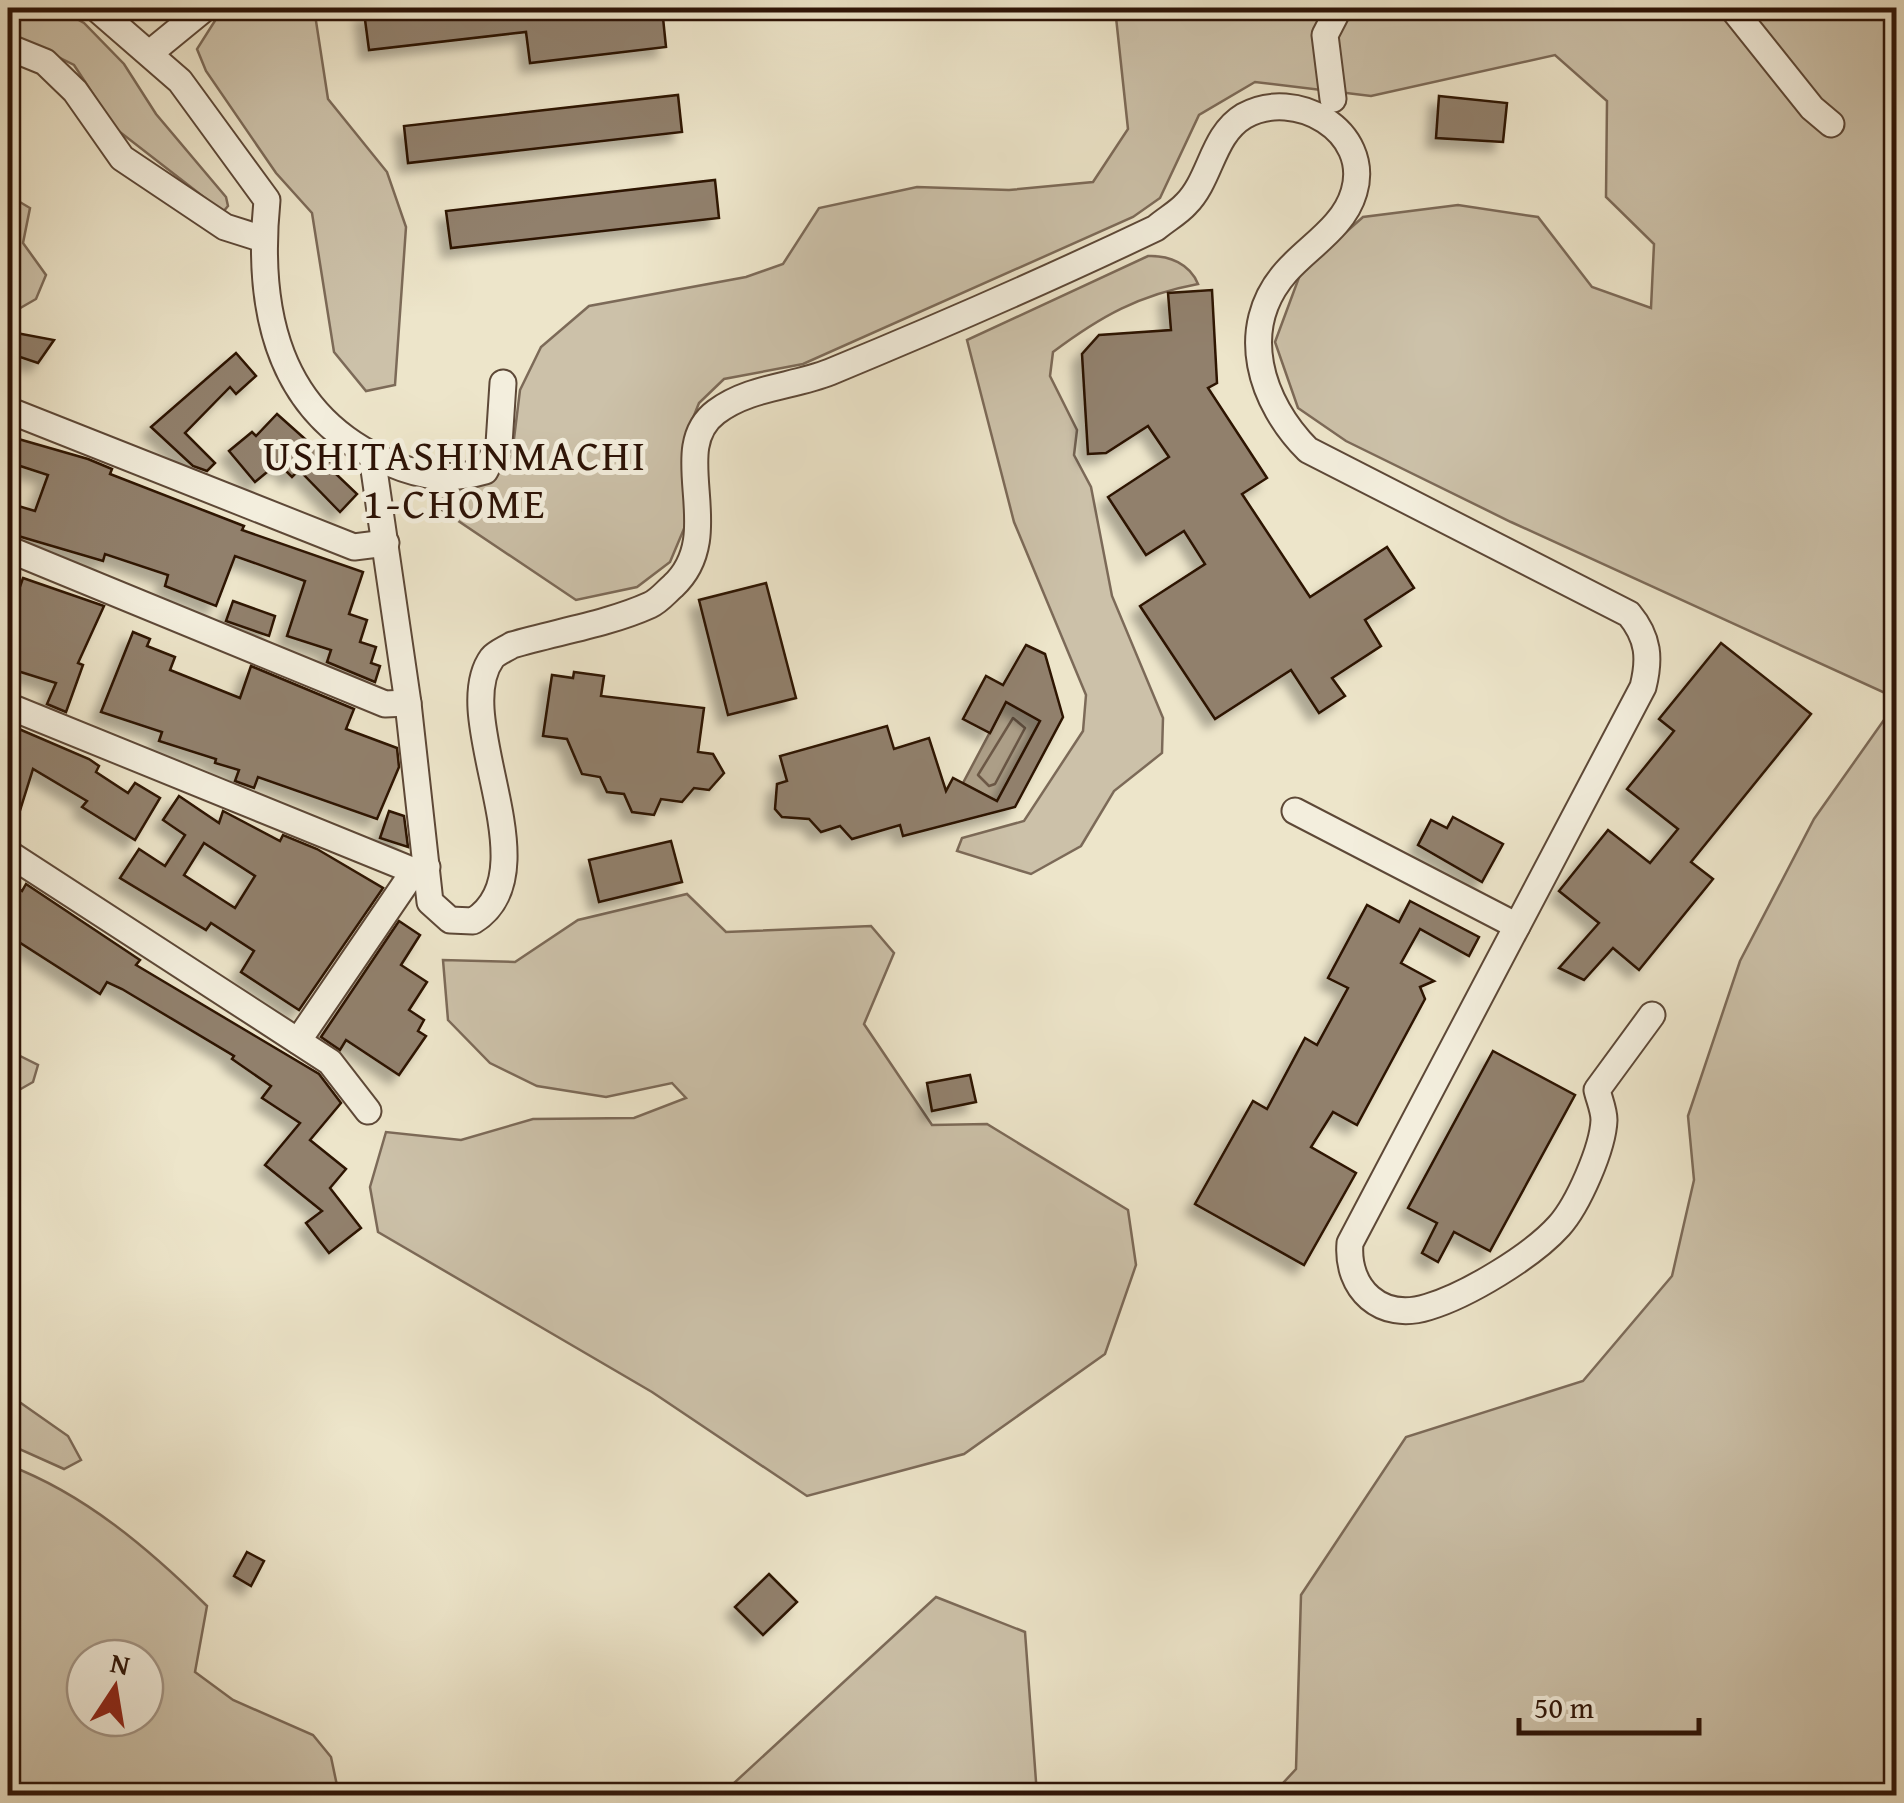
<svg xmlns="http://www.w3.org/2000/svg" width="1904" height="1803" font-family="'Gentium Book Plus',serif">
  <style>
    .green { fill: #ccc1a9; stroke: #7c6a58; stroke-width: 2.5; fill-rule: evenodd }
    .water { fill: #ac9e87; stroke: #796653; stroke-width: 2.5 }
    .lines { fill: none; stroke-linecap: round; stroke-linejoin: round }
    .shore { stroke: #6c5846; stroke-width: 2.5 }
    .building { fill: #91806c; stroke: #2d1306; stroke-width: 2.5; fill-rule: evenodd; filter: url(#shadow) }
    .minor-casing { stroke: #5d4837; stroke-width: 29 }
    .minor { stroke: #f3eedd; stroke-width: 25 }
    .labels { text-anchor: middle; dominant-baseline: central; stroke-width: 10; stroke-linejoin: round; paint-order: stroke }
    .neighbourhood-label { font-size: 42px; letter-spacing: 2.5px; fill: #2d1306; stroke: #f3eedd }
  </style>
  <defs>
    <filter id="shadow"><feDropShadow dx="-9" dy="9" stdDeviation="5" flood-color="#0004"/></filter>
  </defs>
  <rect width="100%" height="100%" fill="#ede5ca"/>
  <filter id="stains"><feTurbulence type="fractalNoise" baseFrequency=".002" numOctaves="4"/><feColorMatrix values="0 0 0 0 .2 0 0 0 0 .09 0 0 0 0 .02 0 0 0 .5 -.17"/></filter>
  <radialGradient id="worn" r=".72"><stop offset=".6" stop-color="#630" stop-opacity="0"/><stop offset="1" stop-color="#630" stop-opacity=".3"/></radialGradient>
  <!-- green -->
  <g class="green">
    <polygon points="8,8 57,8 84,23 124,64 156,114 226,197 228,206 223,212 116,129 74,65 8,32"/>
    <polygon points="223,8 314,8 328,99 387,172 406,227 395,385 366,391 334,352 312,213 276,173 206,71 197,49"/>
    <polygon points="1115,8 1896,8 1896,698 1511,522 1346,441 1298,408 1275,342 1301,272 1363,217 1458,205 1538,217 1592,287 1651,308 1654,244 1606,197 1607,101 1555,55 1371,96 1255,82 1199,115 1160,198 1133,217 803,364 724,379 699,403 685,438 686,524 670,562 637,587 576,600 436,506 452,488 491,480 512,455 520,390 541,347 589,306 746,277 783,264 819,208 917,187 1009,190 1093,182 1128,129"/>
    <polygon points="8,195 30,208 23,243 46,275 36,299 8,315"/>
    <path d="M1148 256C1169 255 1190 264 1198 284 1139 295 1101 316 1053 352L1050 376 1077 430 1074 455 1091 487 1112 596 1163 718 1162 753 1114 791 1081 846 1031 874 957 851 962 838 1024 821 1083 731 1086 695 1014 522 967 340Z"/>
    <polygon points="1896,703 1896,1795 1272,1795 1296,1769 1301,1595 1406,1437 1583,1381 1672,1276 1694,1180 1688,1116 1740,961 1814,819"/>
    <polygon points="687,894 726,932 871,926 894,953 864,1024 932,1125 987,1124 1128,1210 1136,1265 1105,1354 964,1454 807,1496 652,1392 378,1232 370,1187 386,1132 461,1140 533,1119 634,1118 686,1098 672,1083 606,1097 537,1086 490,1063 448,1020 443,960 515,962 578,920"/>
    <polygon points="8,1050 38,1065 33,1082 19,1090 8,1087"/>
    <polygon points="8,1394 68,1436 81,1460 64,1469 8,1444"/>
    <path d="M8 1465C85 1494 149 1549 207 1606L195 1672 233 1700 313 1735 331 1757 339 1795H8ZM85 1658H145V1718H85Z"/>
    <polygon points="936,1597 1025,1632 1037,1795 721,1795"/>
  </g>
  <!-- water -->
  <polygon class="water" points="1006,702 1040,721 997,801 963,783"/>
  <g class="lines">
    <!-- shore -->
    <polygon class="shore" points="1013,718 1025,728 995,784 989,786 978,775"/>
  </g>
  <!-- building -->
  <g class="building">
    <polygon points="402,8 662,8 666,47 530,63 526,32 369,50 364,12"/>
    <polygon points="678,95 682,132 408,163 404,126"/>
    <polygon points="1439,96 1507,103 1503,142 1436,138"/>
    <polygon points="715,180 719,218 451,248 446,211"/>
    <polygon points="1212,290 1217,383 1208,388 1267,478 1242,494 1310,597 1387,547 1414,588 1365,620 1381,646 1332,678 1345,696 1319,713 1291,670 1215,719 1140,606 1205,564 1184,531 1146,555 1108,497 1169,457 1148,426 1106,453 1088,454 1082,354 1099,335 1171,330 1168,293"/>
    <polygon points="11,332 54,340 38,363 8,353"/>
    <polygon points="236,353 256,376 236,394 230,387 185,433 215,463 207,471 193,466 151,427"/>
    <polygon points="277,414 341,471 337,475 357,494 340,512 299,470 292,477 278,463 255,482 229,451 252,432 256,436"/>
    <polygon points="8,436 88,459 112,469 110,474 244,526 242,530 363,572 349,614 367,620 360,642 376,647 371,663 380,666 375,682 327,662 331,650 287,636 305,581 235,556 216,606 165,586 168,575 105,554 103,561 8,533 8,503 35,511 48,475 8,462"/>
    <polygon points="23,578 104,606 78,663 83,665 66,712 47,704 56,683 8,668 8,621"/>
    <polygon points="766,583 796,698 728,715 699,600"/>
    <polygon points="233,601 275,616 269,636 226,621"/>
    <polygon points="133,632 150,639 147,646 175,657 170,670 240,698 251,666 354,709 346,729 397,748 399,767 377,819 258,777 254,788 235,781 239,770 215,763 216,759 159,741 162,732 101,712"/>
    <polygon points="1721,643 1811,714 1691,862 1713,879 1639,970 1613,948 1584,980 1559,968 1599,923 1559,891 1608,830 1650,863 1678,829 1627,789 1674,731 1659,719"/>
    <polygon points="1026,645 1045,654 1063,717 1015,807 903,836 900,825 852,839 840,826 821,832 809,819 782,817 775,809 777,784 787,781 780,756 887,726 894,749 929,738 946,791 953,778 997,801 1040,721 1006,702 990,733 963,719 986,676 1003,685"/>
    <polygon points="574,672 604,676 601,696 704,708 698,752 713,754 724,773 709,790 694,788 682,802 661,799 654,815 632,812 624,794 607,792 600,777 582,774 567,739 543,736 552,675 573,678"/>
    <polygon points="12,726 89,759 99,766 96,772 128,793 135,783 160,798 135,840 82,807 87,801 33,769 12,836 8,835 8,741"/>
    <path d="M179 796 219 823 223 811 280 841 283 835 317 849 383 888 299 1010 241 972 254 951 211 923 206 930 120 878 139 849 165 866 185 835 163 820ZM204 843 255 876 235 908 184 875Z"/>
    <polygon points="389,811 404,816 408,847 380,838"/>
    <polygon points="1453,817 1503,844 1482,882 1418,845 1431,820 1447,828"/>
    <polygon points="671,841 682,882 599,902 589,860"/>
    <polygon points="8,882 22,891 26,884 140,960 136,965 319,1074 341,1103 310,1140 346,1169 330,1188 361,1228 329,1253 306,1223 322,1211 265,1165 300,1123 262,1098 271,1086 232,1059 234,1056 122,989 107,982 100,994 8,935"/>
    <polygon points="1410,901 1479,937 1469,956 1420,929 1401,963 1434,981 1420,987 1425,999 1357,1125 1333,1112 1311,1147 1356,1173 1304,1265 1195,1204 1253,1101 1267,1109 1305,1038 1317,1045 1348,988 1328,978 1367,905 1399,922"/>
    <polygon points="399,921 420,935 401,965 427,982 409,1010 424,1020 418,1031 426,1036 399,1075 346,1040 340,1050 321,1037"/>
    <polygon points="1493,1051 1575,1095 1490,1251 1454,1232 1438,1262 1422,1253 1437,1223 1408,1208"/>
    <polygon points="970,1075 976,1102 932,1111 927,1083"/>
    <polygon points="247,1552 264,1561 251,1586 234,1576"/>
    <polygon points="769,1574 797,1602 763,1635 735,1607"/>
  </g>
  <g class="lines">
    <defs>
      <g id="minor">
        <path d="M96 8 180 81 267 200C256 310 277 415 389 463 422 477 450 481 485 471L499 444 503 383"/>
        <polyline points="1732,8 1812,108 1831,124"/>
        <polyline points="8,47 45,62 75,91 122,158 225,227 263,239"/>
        <polyline points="150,53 205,8"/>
        <polyline points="1333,99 1325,35 1339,8"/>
        <polyline points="8,410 354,547 386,543"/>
        <path d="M372 456 408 703 430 902 450 920 473 921C553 872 448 718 492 658 496 653 506 649 512 645 556 632 608 624 650 605 659 601 666 592 673 586 729 534 665 450 716 412 749 387 792 387 830 372 939 327 1049 279 1156 228 1165 220 1178 213 1186 204 1211 179 1212 135 1244 116 1295 87 1372 131 1354 192 1344 227 1309 246 1286 272 1236 329 1261 403 1308 450L1629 614C1649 638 1650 659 1643 687L1350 1243C1346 1289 1381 1322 1428 1307 1468 1295 1532 1256 1559 1226 1578 1205 1603 1148 1604 1120 1604 1110 1599 1099 1597 1090L1652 1015"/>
        <polyline points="8,549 385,704 408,703"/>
        <polyline points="8,706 414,871 427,867"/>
        <polyline points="1295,811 1517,926"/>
        <polyline points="8,853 330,1062 368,1111"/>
        <polyline points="298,1041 414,871"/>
      </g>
    </defs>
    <!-- minor casing -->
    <use href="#minor" class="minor-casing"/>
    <!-- minor -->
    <use href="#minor" class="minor"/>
  </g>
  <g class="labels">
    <!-- neighbourhood labels -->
    <g class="neighbourhood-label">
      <text x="455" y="454">USHITASHINMACHI<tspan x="455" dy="48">1-CHOME</tspan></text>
    </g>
  </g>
  <!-- margin -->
  <rect width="1904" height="1803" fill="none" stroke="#ede5ca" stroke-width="40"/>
  <rect x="10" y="10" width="1884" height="1783" fill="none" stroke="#2d1306" stroke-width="5"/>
  <rect x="20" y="20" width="1864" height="1763" fill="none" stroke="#2d1306" stroke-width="2.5"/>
  <!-- north arrow -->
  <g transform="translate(115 1688) rotate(12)"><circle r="48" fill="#f3eedd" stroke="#a49687" stroke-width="2.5"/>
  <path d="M0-8L18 38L0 25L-18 38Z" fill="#8f2418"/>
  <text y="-15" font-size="28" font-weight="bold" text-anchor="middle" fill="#2d1306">N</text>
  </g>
  <!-- scale -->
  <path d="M1519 1718v15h180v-15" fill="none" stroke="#2d1306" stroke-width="5"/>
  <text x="1534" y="1718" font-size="30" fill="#2d1306" stroke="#f3eedd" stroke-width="8" paint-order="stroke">50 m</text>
  <rect width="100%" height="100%" filter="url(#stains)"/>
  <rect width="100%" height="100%" fill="url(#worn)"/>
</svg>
